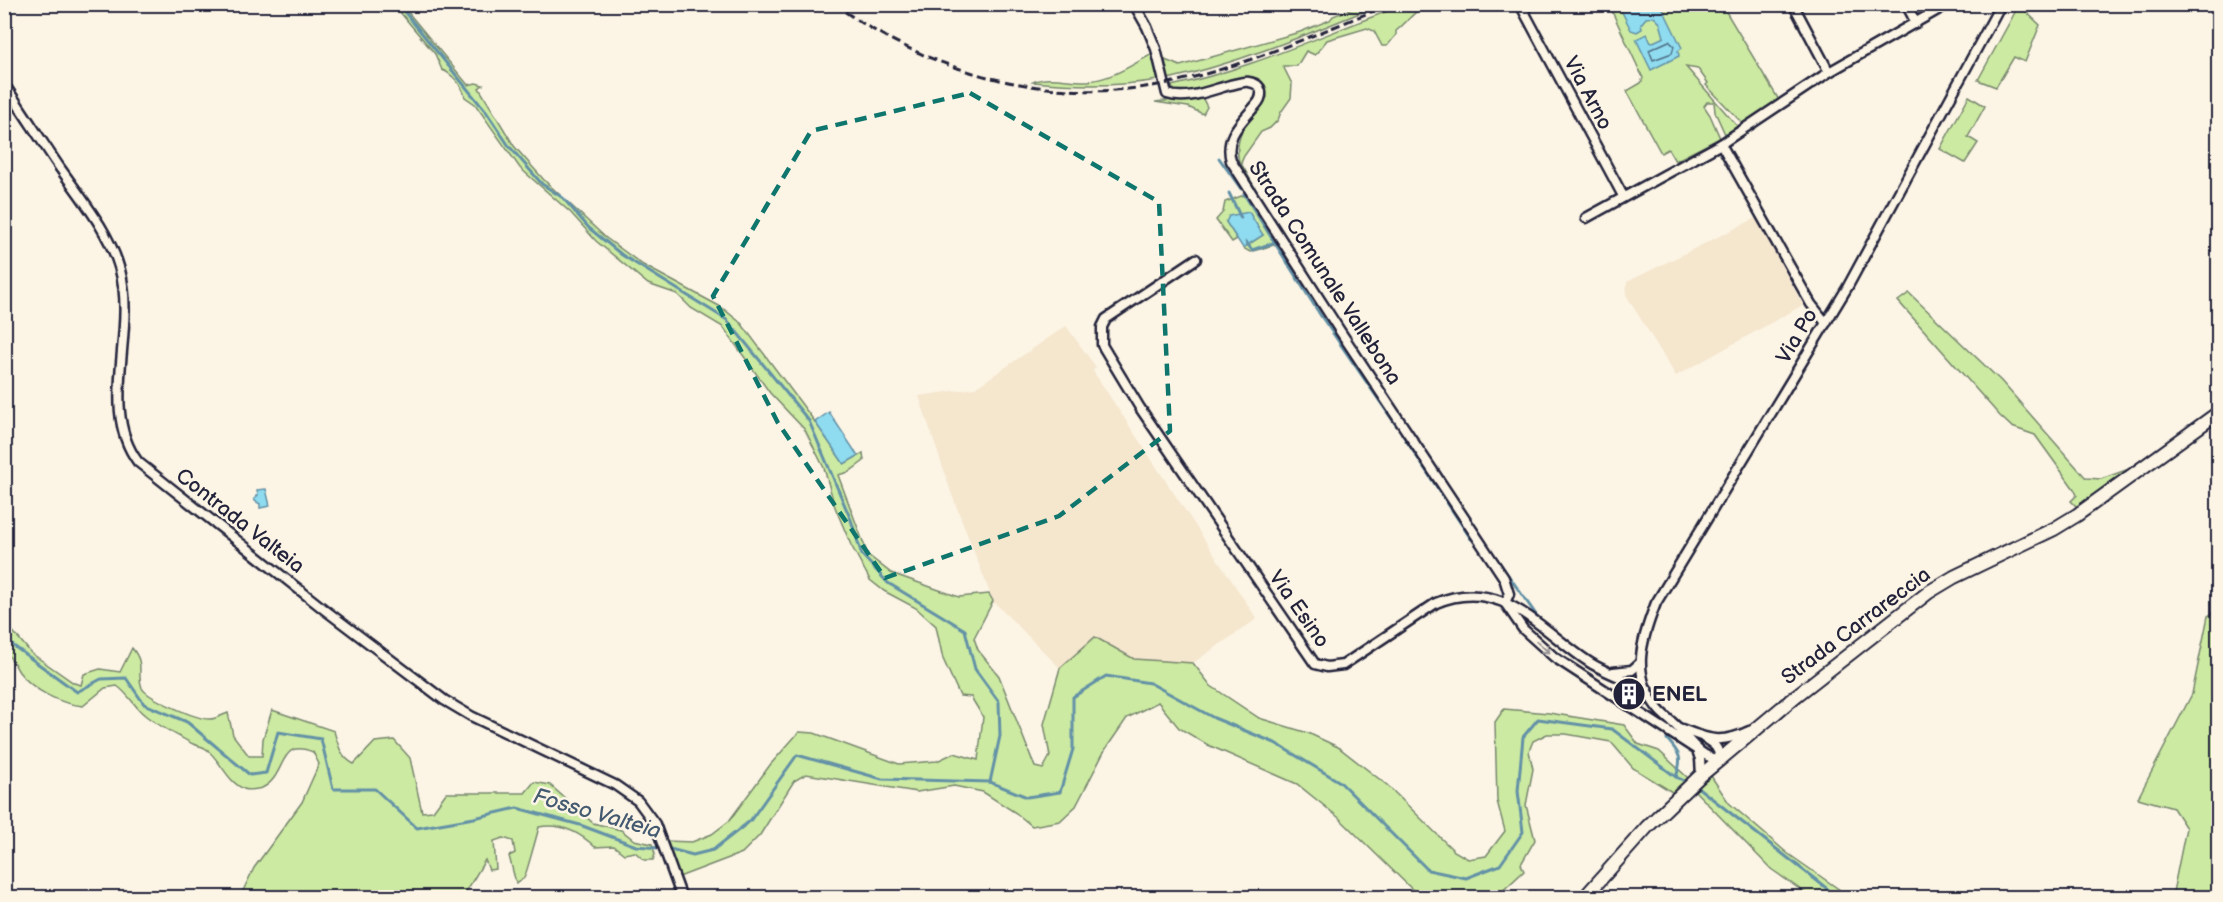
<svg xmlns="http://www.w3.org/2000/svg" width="2223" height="902" font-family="'Balsamiq Sans',sans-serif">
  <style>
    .built { fill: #f5e6ce }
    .green { fill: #cceaa1; stroke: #77866e; stroke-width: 1.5 }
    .water { fill: #8fdbef; stroke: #6391a7; stroke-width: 1.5 }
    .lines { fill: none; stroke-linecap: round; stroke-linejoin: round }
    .shore { stroke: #4e6c83; stroke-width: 1.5 }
    .stream { stroke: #6391a7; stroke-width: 3 }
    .minor-casing { stroke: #22223b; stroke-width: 13 }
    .secondary-casing { stroke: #22223b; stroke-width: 16 }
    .minor { stroke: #fcf5e5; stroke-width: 8 }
    .secondary { stroke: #fcf5e5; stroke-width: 12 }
    .rail { stroke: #22223b; stroke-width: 3; stroke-dasharray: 9 4.5; stroke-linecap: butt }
    .oneway { stroke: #9a9698 }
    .marked { fill: none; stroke: #0f766e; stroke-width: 4.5; stroke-dasharray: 12 8; stroke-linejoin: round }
    .labels { text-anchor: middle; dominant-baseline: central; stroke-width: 5; stroke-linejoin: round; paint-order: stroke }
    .street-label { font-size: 21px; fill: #22223b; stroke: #fcf5e5 }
    .poi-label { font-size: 21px; font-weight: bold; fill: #22223b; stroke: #fcf5e5; text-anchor: start }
    .water-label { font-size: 22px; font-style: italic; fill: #435a71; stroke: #fcf5e5 }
  </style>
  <rect width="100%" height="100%" fill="#fcf5e5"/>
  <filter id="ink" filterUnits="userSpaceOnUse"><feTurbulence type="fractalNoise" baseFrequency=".0167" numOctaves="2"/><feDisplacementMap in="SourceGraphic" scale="12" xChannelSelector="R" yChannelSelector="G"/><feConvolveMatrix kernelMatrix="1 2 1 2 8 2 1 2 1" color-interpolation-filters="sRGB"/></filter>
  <g filter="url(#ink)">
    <!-- built -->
    <g class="built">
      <polygon points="1756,218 1803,305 1676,376 1626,295 1627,282"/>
      <polygon points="1066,326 1096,367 1093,371 1257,619 1193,663 1134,659 1095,637 1060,668 993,601 952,495 919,396 975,388"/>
    </g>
    <!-- green -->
    <g class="green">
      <path d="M394 5H402L468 85 476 83 483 85 479 88 514 146 544 180 606 238 643 265 721 307 741 323 815 422 844 464 863 453 864 461 849 472 838 475 868 555 891 573 959 597 989 594 993 601 974 638 978 650 999 676 1035 767 1043 769 1050 756 1044 724 1060 668 1095 637 1134 659 1193 663 1211 686 1259 718 1308 733 1338 747 1387 785 1454 851 1468 859 1486 856 1505 831 1497 801 1495 722 1504 709 1549 713 1624 725 1638 744 1659 751 1688 778 1672 792 1633 768 1611 742 1566 734H1547L1533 741 1529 751 1533 769 1526 805 1535 840 1521 864 1524 871 1497 896 1491 897H1420L1338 817 1297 784 1208 745 1179 728 1158 702 1127 718 1105 750 1076 806 1060 821 1032 826 1016 813 983 792 954 786 917 792 806 774 794 781 760 835 742 853 679 877 667 841 692 842 712 834 729 821 770 765 799 732 814 733 899 764 937 761 954 753 978 760 983 717 971 697 960 696 943 659 936 626 916 608 884 591 870 580 851 545 835 507 824 468 805 430 770 393 723 327 691 308 677 294 648 284 596 241 571 213 520 168 475 104 465 97C463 87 452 73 442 70L435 54Z"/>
      <path d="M1361 5H1379C1310 33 1240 63 1168 79L1165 60 1180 66 1300 32 1330 20 1333 16Z"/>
      <path d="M1404 5H1428C1414 10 1408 22 1396 31V35L1387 46H1382L1374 31 1367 28 1327 40 1315 55 1306 51 1297 66H1283L1292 84 1291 98 1281 112 1278 120 1270 128 1261 132 1244 156 1241 163 1258 193C1251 187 1248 182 1244 174 1227 144 1247 119 1267 97L1265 85 1250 77 1187 93 1175 91 1171 86C1252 69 1326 33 1404 5Z"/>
      <polygon points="1609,5 1722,5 1779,100 1743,124 1706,85 1708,83 1698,69 1686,67 1738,127 1725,134 1715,112 1714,102 1707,102 1704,106 1710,115 1720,138 1675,161 1668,149 1661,153 1627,91 1641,83 1643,78"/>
      <polygon points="2019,5 2040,25 2025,62 2014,57 1996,87 1978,80"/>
      <path d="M1152 54 1158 80C1116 87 1075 86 1033 82 1049 75 1070 82 1088 81 1112 79 1132 65 1152 54Z"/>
      <polygon points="1969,96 1985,106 1968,137 1978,143 1965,163 1940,149"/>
      <polygon points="1202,97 1207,107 1203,114 1188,107 1155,102"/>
      <polygon points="1247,194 1277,244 1250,252 1243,248 1263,235 1226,222 1237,239 1232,242 1216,220 1223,212 1225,202"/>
      <polygon points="1909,293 2001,381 2086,478 2101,479 2129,469 2078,508 2071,501 2077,495 2074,489 2035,435 2012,427 2000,416 1898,301"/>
      <polygon points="2218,610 2218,897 2172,897 2186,828 2173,808 2138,798 2192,694 2208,616"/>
      <path d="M5 622 31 653 74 683 81 685 84 674 100 669 120 672 132 648C146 665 136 672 142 688 147 698 198 720 210 719 215 719 222 715 228 713L233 735 249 756H262L263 739 272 710 334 731C338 745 341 758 354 764L375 742 394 740 410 758 422 812 433 811 446 793H525L534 782 550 785 593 823 621 830 634 840 652 844 655 854 653 860H644L635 852 624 854 614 846 595 847C579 832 561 823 539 827 538 831 526 875 524 878 522 880 519 881 516 883L509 856 515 853 513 841 503 838 494 841 496 869 489 870 485 860 463 897H387L371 893 365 898 240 897 254 868 302 802 319 764 313 752C277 737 288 776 262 788 257 789 248 791 244 789 227 782 220 759 206 749 203 746 197 746 193 744 178 736 159 726 146 716 135 708 129 694 117 686L105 688 83 706C60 704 34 691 19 672 14 664 13 659 5 653Z"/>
      <polygon points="1711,776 1729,803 1787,853 1850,897 1811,897 1771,869 1695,791"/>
    </g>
    <!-- water -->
    <g class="water">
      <polygon points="1622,5 1661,5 1682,48 1678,51 1679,56 1651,70 1636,39 1647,34 1651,43 1664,37 1660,23 1654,17 1646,18 1641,24 1642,29 1637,32 1631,30 1619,6"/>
      <polygon points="1249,212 1263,235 1243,248 1226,222 1229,216"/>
      <polygon points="829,412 858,456 844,464 815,422"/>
      <polygon points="266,489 270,506 260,508 260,504 255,501 254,499 258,495 257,490"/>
    </g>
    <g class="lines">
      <!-- shore -->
      <polygon class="shore" points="1669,41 1674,46 1672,53 1653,60 1649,50"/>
      <!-- stream -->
      <g class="stream">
        <polyline points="398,4 487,113 509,146 542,184 563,198 589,228 622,255 727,320 809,421 851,520 862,555 888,583 965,630 975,669 999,702 1000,736 990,782 1027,797 1060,792 1073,749 1073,697 1106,676 1150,683 1214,718 1275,743 1340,782 1428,870 1466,878 1500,865 1523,832 1518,791 1523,737 1538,719 1612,729 1676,777 1687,782"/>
        <polyline points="1219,158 1241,189"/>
        <polyline points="1229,193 1241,218"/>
        <polyline points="1244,194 1321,316 1396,425"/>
        <polyline points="1246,242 1252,250 1273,243"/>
        <polyline points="1402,434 1471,539"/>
        <polyline points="1487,545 1537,616 1545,624"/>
        <polyline points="4,639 77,692 101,679 126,678 144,704 187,722 250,775 266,773 278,732 321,739 333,789 375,789 417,828 474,818 517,808 580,825 636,846 670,849 693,855 713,850 750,821 797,755 882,779 990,782"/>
        <path d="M1667 739C1680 754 1683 757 1676 777"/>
        <polyline points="1696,786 1839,898"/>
      </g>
      <defs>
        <g id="minor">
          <path d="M1134 4 1147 27 1156 49 1167 94C1186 101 1211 90 1230 85 1236 84 1243 81 1249 82 1263 84 1264 96 1256 105 1241 123 1224 136 1231 161L1340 331 1504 578 1509 594 1505 603"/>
          <polyline points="1793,4 1829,72"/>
          <polyline points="1906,4 1916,23"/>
          <polyline points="1521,6 1623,196"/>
          <path d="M4 84C23 112 41 140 60 168 82 199 110 233 120 270 137 332 98 409 138 462L325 610 444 700 471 716 615 785 638 801 655 824 682 898"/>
          <polyline points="1721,144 1811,304 1826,323"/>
          <polyline points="1586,218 1721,144 1829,72 1948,4"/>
          <path d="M1196 259 1106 319 1102 327V345L1140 408 1315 664 1327 667 1343 665 1436 603C1501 575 1540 630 1589 662 1606 673 1628 680 1647 689"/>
          <polyline points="1505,603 1523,629 1554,657 1697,750 1700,759 1701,775"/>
          <polyline points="1613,672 1632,670 1640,663"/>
          <polyline points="1628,705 1635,705 1643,701 1647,689"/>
          <path d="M1679 728C1707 739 1720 745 1749 731"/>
          <path d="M1704 738C1714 744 1720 748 1719 760 1699 756 1692 743 1679 729 1673 722 1665 717 1659 710 1630 675 1641 641 1656 603L1847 288 2001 4"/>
        </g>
        <polyline id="secondary" points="1584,898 1647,827 1699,777 1797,695 1929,592 1954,577 2054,529 2077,515 2218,413"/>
      </defs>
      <!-- minor casing -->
      <use href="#minor" class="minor-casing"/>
      <!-- secondary casing -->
      <use href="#secondary" class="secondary-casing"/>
      <!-- minor -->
      <use href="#minor" class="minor"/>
      <!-- secondary -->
      <use href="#secondary" class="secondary"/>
      <!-- rail -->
      <path class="rail" d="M834 4C926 71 1045 105 1158 85 1237 71 1316 33 1391 4"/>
    </g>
    <!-- one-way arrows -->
    <defs><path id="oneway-shaft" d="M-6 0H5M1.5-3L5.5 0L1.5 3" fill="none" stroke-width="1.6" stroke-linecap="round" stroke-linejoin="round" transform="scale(1.5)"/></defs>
    <use class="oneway" href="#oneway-shaft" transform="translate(1543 647) rotate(41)"/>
  </g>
  <!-- marked area -->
  <path class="marked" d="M970 93 1159 202 1170 431 1059 516 885 578 778 423 713 296 811 131Z"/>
  <!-- icons -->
  <defs>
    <symbol id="building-disc" viewBox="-11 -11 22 22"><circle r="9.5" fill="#22223b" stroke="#fcf5e5"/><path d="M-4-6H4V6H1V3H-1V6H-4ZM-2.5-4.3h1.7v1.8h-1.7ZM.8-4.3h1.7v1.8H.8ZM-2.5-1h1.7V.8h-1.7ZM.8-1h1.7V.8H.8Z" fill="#fff"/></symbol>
  </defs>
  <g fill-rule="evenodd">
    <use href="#building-disc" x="1610" y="675" width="38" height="38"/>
  </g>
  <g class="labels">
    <!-- street labels -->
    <g class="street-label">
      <text transform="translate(1588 93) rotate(62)">Via Arno</text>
      <text transform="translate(1325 273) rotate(57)">Strada Comunale Vallebona</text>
      <text transform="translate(1797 336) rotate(-59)">Via Po</text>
      <text transform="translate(240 521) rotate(38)">Contrada Valteia</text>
      <text transform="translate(1299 609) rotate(55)">Via Esino</text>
      <text transform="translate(1856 626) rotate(-37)">Strada Carrareccia</text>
    </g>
    <!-- poi labels -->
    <g class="poi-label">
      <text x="1652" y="694">ENEL</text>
    </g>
    <!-- water labels -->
    <g class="water-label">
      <text transform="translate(597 814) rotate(16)">Fosso Valteia</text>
    </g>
  </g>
  <!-- margin -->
  <rect width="2223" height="902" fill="none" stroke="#fcf5e5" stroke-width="24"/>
  <rect x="12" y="12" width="2199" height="878" fill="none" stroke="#22223b" stroke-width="2" filter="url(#ink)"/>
</svg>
